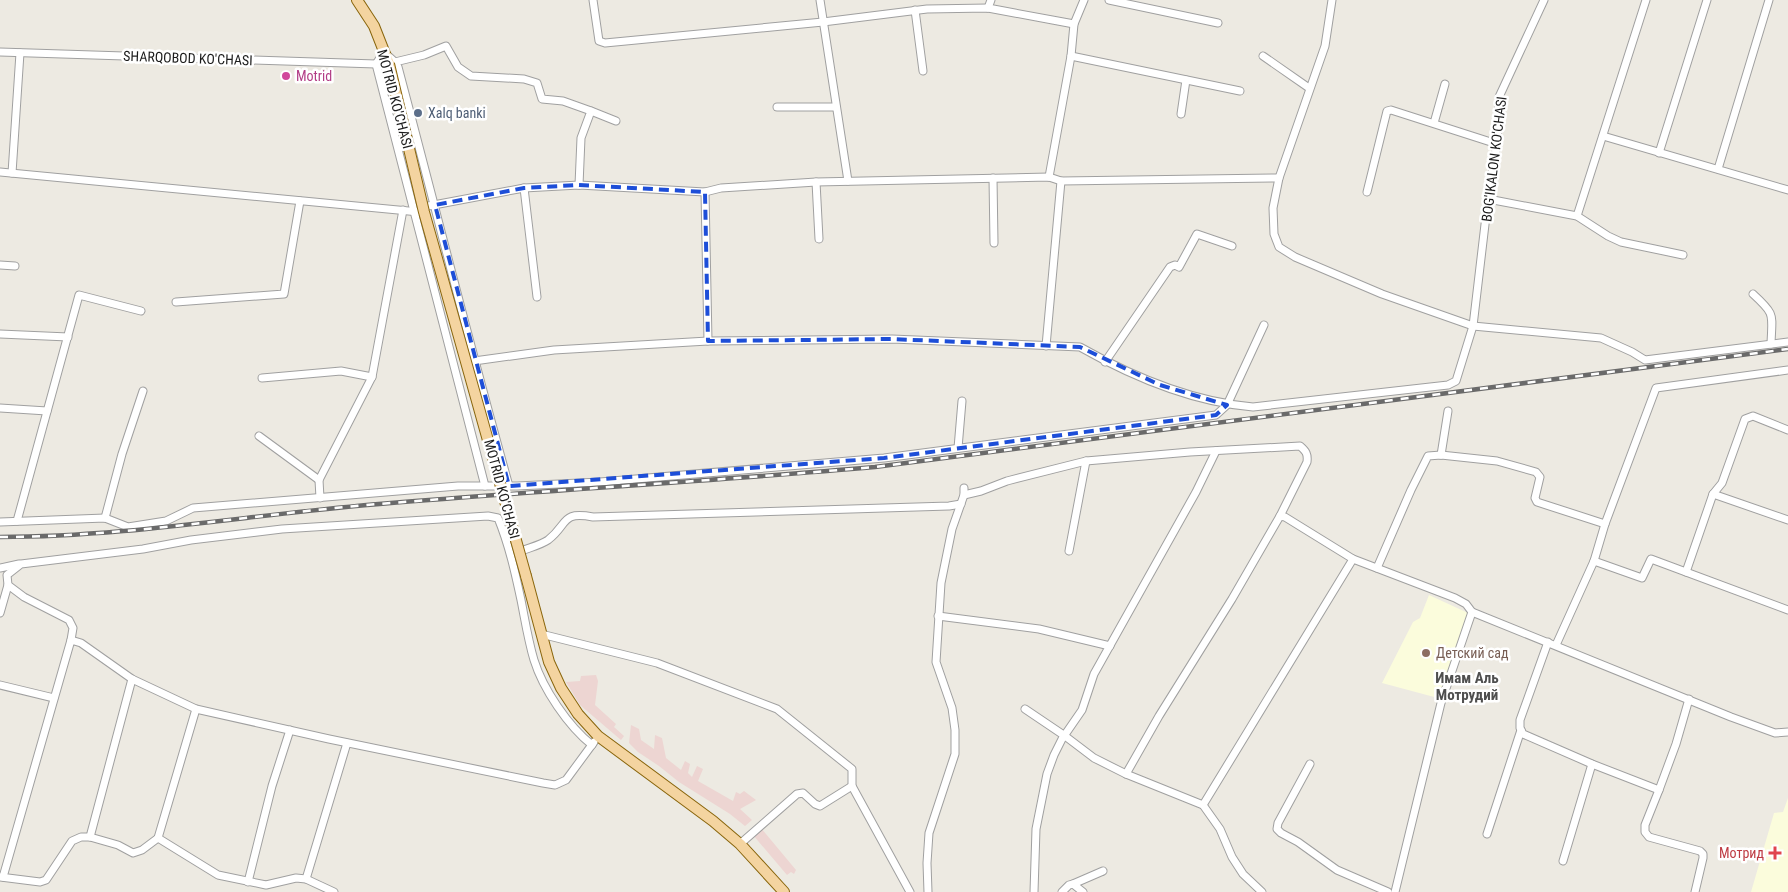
<svg xmlns="http://www.w3.org/2000/svg" width="1788" height="892" font-family="'Roboto Condensed',sans-serif">
  <style>
    .commercial { fill: #edd5d2 }
    .education { fill: #fbfcdc }
    .lines { fill: none; stroke-linecap: round; stroke-linejoin: round }
    .street-casing { stroke: #a0a0a0; stroke-width: 9 }
    .primary-casing { stroke: #89650b; stroke-width: 12 }
    .street { stroke: #fff; stroke-width: 7 }
    .primary { stroke: #f4d4a0; stroke-width: 10 }
    .rail-casing { stroke: #6a6a6a; stroke-width: 4.5 }
    .rail { stroke: #fff; stroke-width: 2.5; stroke-dasharray: 8; stroke-linecap: butt }
    .primary-bridge-casing { stroke: #89650b; stroke-width: 12; stroke-linecap: butt }
    .primary-bridge { stroke: #f4d4a0; stroke-width: 10 }
    .marked { fill: none; stroke: #1d4ed8; stroke-width: 4; stroke-dasharray: 10 6; stroke-linejoin: round }
    .hotel-dot { fill: #d1479c; stroke: #fff; stroke-width: 2 }
    .service-dot { fill: #5c6f8a; stroke: #fff; stroke-width: 2 }
    .education-dot { fill: #8d6e63; stroke: #fff; stroke-width: 2 }
    .health-dot { fill: #e0444e; stroke: #fff; stroke-width: 2 }
    .labels { text-anchor: middle; dominant-baseline: central; stroke-width: 5; stroke-linejoin: round; paint-order: stroke }
    .street-label { font-size: 14px; fill: #1c1c1c; stroke: #fff }
    .hotel-label { font-size: 14px; fill: #b23c85; stroke: #fff; text-anchor: start }
    .service-label { font-size: 14px; fill: #4e5e75; stroke: #fff; text-anchor: start }
    .education-label { font-size: 14px; fill: #785e54; stroke: #fff; text-anchor: start }
    .health-label { font-size: 14px; fill: #be3a42; stroke: #fff; text-anchor: end }
    .neighbourhood-label { font-size: 15px; font-weight: bold; fill: #4f4f4f; stroke: #fff }
  </style>
  <rect width="100%" height="100%" fill="#edeae2"/>
  <!-- commercial -->
  <g class="commercial">
    <polygon points="596,675 598,681 595,705 616,724 614,727 624,736 621,740 580,705 566,682 580,681 581,676"/>
    <polygon points="631,725 639,729 641,740 654,749 655,735 662,738 666,758 681,770 685,761 690,764 688,773 692,777 697,766 703,769 698,781 733,801 736,792 740,794 744,791 756,800 740,809 752,820 745,826 730,814 679,782 659,766 638,752 629,743"/>
    <polygon points="761,828 796,870 794,874 791,872 787,875 753,835"/>
  </g>
  <!-- education -->
  <g class="education">
    <polygon points="1429,595 1468,613 1438,698 1382,683 1413,622 1420,618"/>
    <polygon points="1788,798 1788,892 1751,892 1774,813 1783,812"/>
  </g>
  <g class="lines">
    <defs>
      <g id="street">
        <polyline points="593,0 599,41 605,43 823,22 927,9 988,8 1074,24"/>
        <polyline points="820,0 848,181"/>
        <polyline points="1109,0 1218,23"/>
        <polyline points="1332,0 1325,46 1279,178 1273,208 1274,234 1279,247 1295,257 1382,294 1473,326 1601,338 1632,352 1645,360 1788,342"/>
        <polyline points="988,8 991,0"/>
        <polyline points="915,10 923,71"/>
        <polyline points="0,52 376,64"/>
        <polyline points="1071,56 1240,91"/>
        <polyline points="1263,56 1309,88"/>
        <polyline points="395,62 424,55 446,46 458,67 471,76 524,79 537,83 542,99 563,101 591,111 581,138 579,185"/>
        <polyline points="777,107 836,107"/>
        <polyline points="591,111 616,121"/>
        <polyline points="1181,114 1186,80"/>
        <polyline points="1434,123 1445,84"/>
        <polyline points="1603,136 1788,190"/>
        <polyline points="1659,153 1707,0"/>
        <polyline points="1718,169 1769,0"/>
        <polyline points="0,172 419,212"/>
        <polyline points="12,173 20,53"/>
        <polyline points="1049,177 1071,56 1074,24 1084,0"/>
        <polyline points="993,178 994,243"/>
        <polyline points="816,182 819,239"/>
        <polyline points="524,188 537,297"/>
        <polyline points="705,192 708,341"/>
        <polyline points="1367,192 1387,111 1391,110 1497,144"/>
        <polyline points="1488,199 1577,216 1608,236 1621,242 1683,255"/>
        <polyline points="423,207 524,188 579,185 705,192 721,188 816,182 1049,177 1061,181 1279,178"/>
        <polyline points="1577,216 1646,0"/>
        <polyline points="0,265 15,266"/>
        <path d="M1753 294C1776 315 1772 314 1771 344"/>
        <polyline points="176,302 284,294 300,201"/>
        <polyline points="0,334 68,337"/>
        <polyline points="1046,346 1061,181"/>
        <path d="M467 362 554 350 708 341 892 339 1080 347C1133 377 1192 402 1253 407L1448 385 1456 381 1473 326 1488 199 1497 144 1499 97 1544 0"/>
        <polyline points="1105,362 1170,267 1175,265 1179,267 1197,234 1232,246"/>
        <polyline points="262,378 341,371 372,377"/>
        <polyline points="0,408 47,411"/>
        <polyline points="259,436 319,480"/>
        <polyline points="958,448 962,401"/>
        <polyline points="1441,455 1448,411"/>
        <path d="M485 486 376 64 384 52 395 62 398 67C435 206 470 347 509 486"/>
        <polyline points="1713,494 1722,483 1745,419 1753,416 1788,430"/>
        <path d="M964 495 981 491 1007 481 1086 461 1190 452 1300 446C1306 451 1308 454 1307 462L1280 516 1232 599 1159 716 1126 774"/>
        <polyline points="320,498 319,480 372,377 403,210"/>
        <polyline points="1280,516 1285,517 1353,559 1455,598 1466,604 1472,612"/>
        <polyline points="105,518 122,454 143,391"/>
        <polyline points="17,521 79,295 141,311"/>
        <polyline points="0,522 105,518 128,527 166,521 193,508 458,486 517,486 600,482 884,458 1216,415 1227,405 1264,325"/>
        <polyline points="1069,551 1086,461"/>
        <path d="M519 552C528 548 541 545 548 540 569 524 560 511 593 517L949 506 961 504"/>
        <polyline points="1594,561 1642,578 1651,559 1788,610"/>
        <polyline points="0,568 19,564"/>
        <polyline points="1377,568 1411,490 1428,456 1441,455 1497,461 1536,472 1540,477 1535,498 1537,502 1605,524"/>
        <polyline points="1686,572 1713,494 1788,520"/>
        <polyline points="0,613 8,585"/>
        <polyline points="938,616 1039,629 1110,646"/>
        <polyline points="541,634 657,663 777,709 852,769 852,786 910,892"/>
        <path d="M71 640 73 628 69 620 24 597 8 585 7 575 21 564 143 549 191 540 282 529 488 516 498 518C509 545 515 572 521 600 525 620 528 640 534 660 543 689 568 726 592 745"/>
        <polyline points="1548,642 1520,720 1520,728 1523,734 1592,764 1659,790 1676,744 1689,699"/>
        <polyline points="1556,645 1594,561 1605,524 1656,388 1788,370"/>
        <polyline points="0,685 54,698"/>
        <polyline points="196,709 158,838 218,875 266,885 296,878 306,879 334,892"/>
        <polyline points="1025,709 1065,736 1094,758 1126,774 1203,805 1220,829 1232,857 1243,874 1262,892"/>
        <polyline points="1310,764 1278,823 1277,829 1281,833 1298,842 1337,870 1388,892"/>
        <polyline points="1659,790 1645,825 1645,832 1649,837 1700,851 1703,854 1703,858 1695,892"/>
        <polyline points="1203,805 1353,559"/>
        <polyline points="1487,834 1521,730"/>
        <polyline points="90,837 132,679"/>
        <polyline points="740,844 797,794 803,793 815,804 820,806 852,786"/>
        <polyline points="1563,861 1592,764"/>
        <polyline points="0,877 40,882 46,880 72,841 81,837 90,837 118,845 133,853 142,850 158,838"/>
        <polyline points="3,877 71,640 81,643 132,679 196,709 329,739 543,783 555,785 566,780 594,742"/>
        <polyline points="306,879 347,743"/>
        <polyline points="248,882 272,786 290,730"/>
        <polyline points="1073,884 1103,871"/>
        <polyline points="928,892 927,863 929,833 955,754 955,730 952,708 936,662 941,583 952,529 964,495 964,488"/>
        <polyline points="1034,892 1036,829 1047,774 1054,755 1062,739 1082,710 1094,674 1196,492 1216,451"/>
        <polyline points="1062,892 1069,885 1073,884 1083,892"/>
        <polyline points="1395,892 1441,703 1472,612 1731,717 1775,733 1788,732"/>
      </g>
      <g id="primary">
        <polyline points="357,0 374,26 389,64"/>
        <polyline points="526,576 549,662 561,688 578,714 598,736 713,821 740,844 784,892"/>
      </g>
    </defs>
    <!-- street casing -->
    <use href="#street" class="street-casing"/>
    <!-- primary casing -->
    <use href="#primary" class="primary-casing"/>
    <!-- street -->
    <use href="#street" class="street"/>
    <!-- primary -->
    <use href="#primary" class="primary"/>
    <defs>
      <path id="rail" d="M0 537C131 537 260 513 391 503 552 490 714 481 875 467L1788 349"/>
    </defs>
    <!-- rail casing -->
    <use href="#rail" class="rail-casing"/>
    <!-- rail -->
    <use href="#rail" class="rail"/>
    <defs>
      <polyline id="primary-bridge" points="389,64 424,212 526,576"/>
    </defs>
    <!-- primary-bridge casing -->
    <use href="#primary-bridge" class="primary-bridge-casing"/>
    <!-- primary-bridge -->
    <use href="#primary-bridge" class="primary-bridge"/>
  </g>
  <!-- marked area -->
  <path class="marked" d="M579 185 705 192 708 341 892 339 1080 347 1160 385 1227 405 1216 415 884 458 509 486 435 205 524 188Z"/>
  <!-- markers -->
  <circle class="hotel-dot" cx="286" cy="76" r="5"/>
  <circle class="service-dot" cx="418" cy="113" r="5"/>
  <circle class="education-dot" cx="1426" cy="653" r="5"/>
  <path class="health-dot" d="M1772.5 845.5h5v5h5v5h-5v5h-5v-5h-5v-5h5z"/>
  <g class="labels">
    <!-- street labels -->
    <g class="street-label">
      <text transform="translate(188 58) rotate(2)">SHARQOBOD KO'CHASI</text>
      <text transform="translate(395 99) rotate(75)">MOTRID KO'CHASI</text>
      <text transform="translate(1494 159) rotate(-83)">BOG'IKALON KO'CHASI</text>
      <text transform="translate(502 489) rotate(75)">MOTRID KO'CHASI</text>
    </g>
    <!-- hotel labels -->
    <g class="hotel-label">
      <text x="296" y="76">Motrid</text>
    </g>
    <!-- service labels -->
    <g class="service-label">
      <text x="428" y="113">Xalq banki</text>
    </g>
    <!-- education labels -->
    <g class="education-label">
      <text x="1436" y="653">Детский сад</text>
    </g>
    <!-- health labels -->
    <g class="health-label">
      <text x="1764" y="853">Мотрид</text>
    </g>
    <!-- neighbourhood labels -->
    <g class="neighbourhood-label">
      <text x="1467" y="678">Имам Аль<tspan x="1467" dy="17">Мотрудий</tspan></text>
    </g>
  </g>
</svg>
